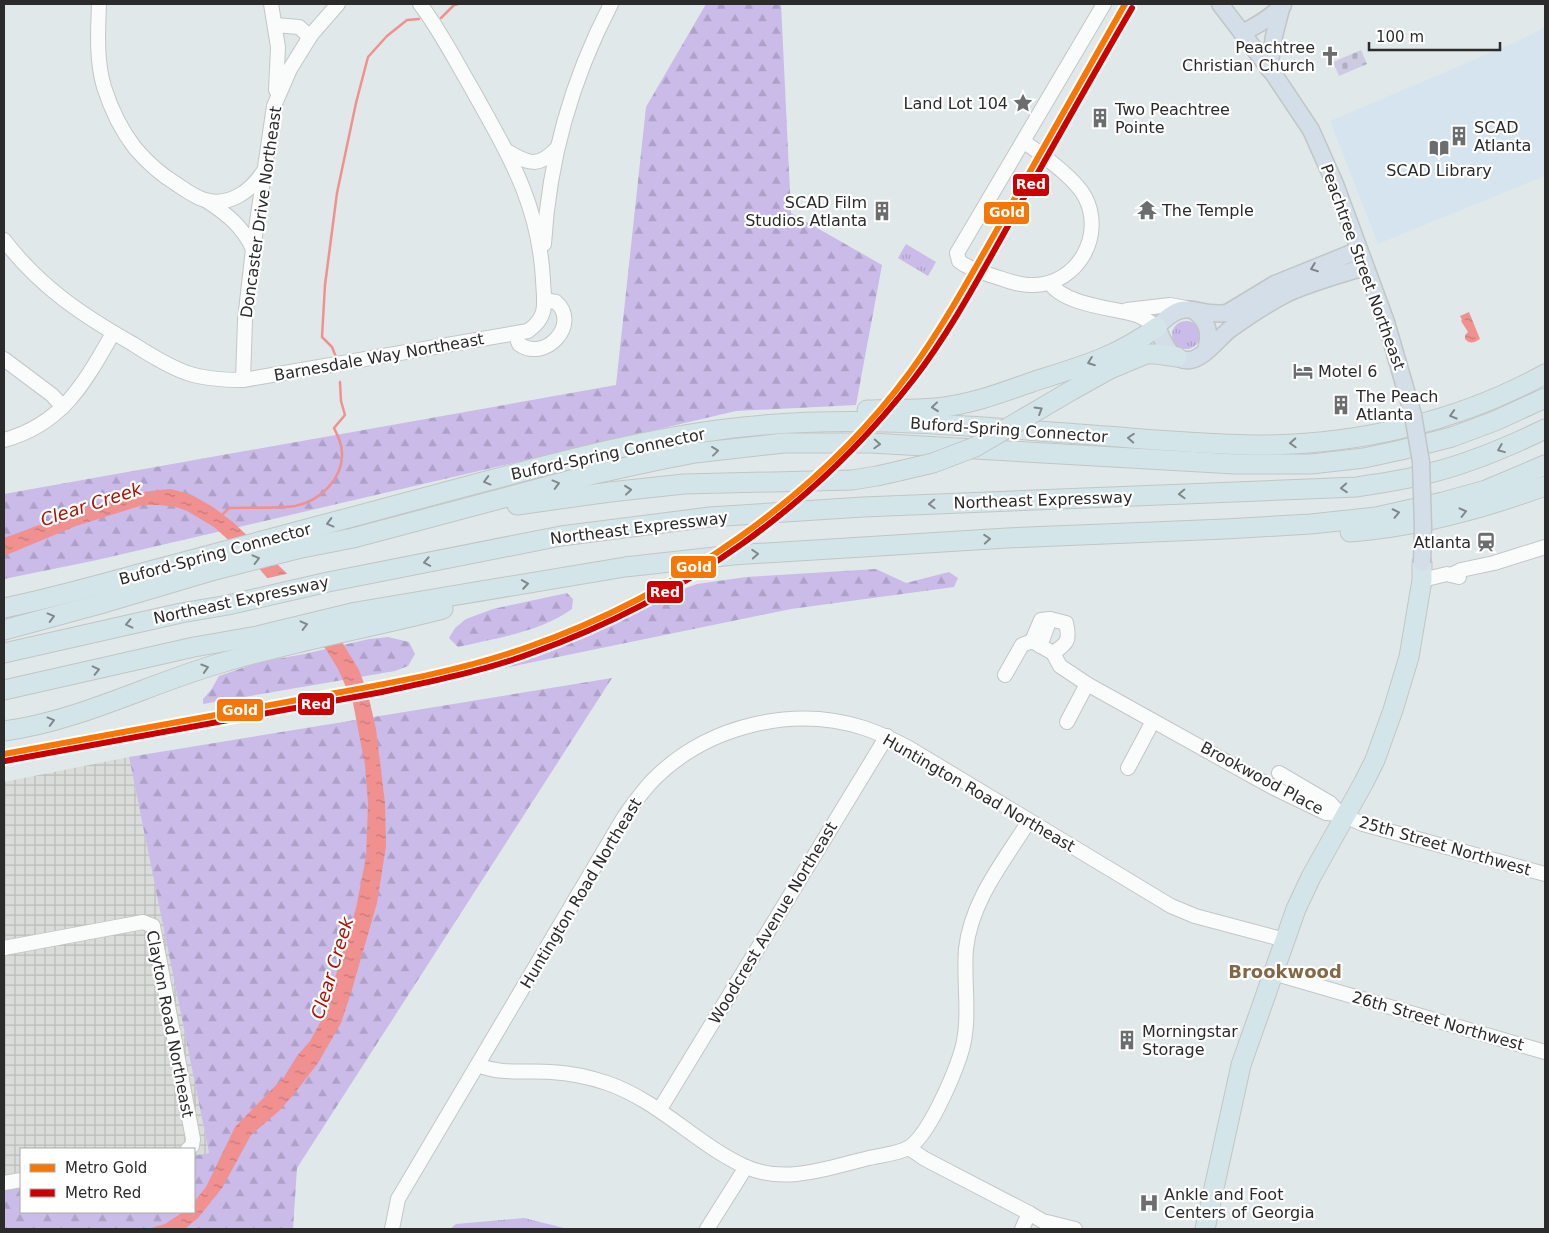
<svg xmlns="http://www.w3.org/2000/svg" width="1549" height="1233" font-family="'DejaVu Sans',sans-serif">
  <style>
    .industrial { fill: url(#industrial-grid) }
    .education { fill: #d5e4ee }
    .grass { fill: url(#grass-tufts) }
    .forest { fill: url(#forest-firs) }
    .cemetery { fill: url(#cemetery-stones) }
    .water { fill: url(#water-ripples) }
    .pier { fill: #e1e8ea }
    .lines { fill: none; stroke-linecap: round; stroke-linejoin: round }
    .stream { stroke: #f09190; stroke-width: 2.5 }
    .minor-casing { stroke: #c4c6c5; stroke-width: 16 }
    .major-casing { stroke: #c2c5c5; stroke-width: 19 }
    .highway-casing { stroke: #c2c5c5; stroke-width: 21 }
    .minor { stroke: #fafcfc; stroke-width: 14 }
    .major { stroke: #d3dee8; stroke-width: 16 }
    .highway { stroke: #d4e5e9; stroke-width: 19 }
    .major-bridge-casing { stroke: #c2c5c5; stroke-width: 19; stroke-linecap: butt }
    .highway-bridge-casing { stroke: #c2c5c5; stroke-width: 21; stroke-linecap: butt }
    .major-bridge { stroke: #d3dee8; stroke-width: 16 }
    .highway-bridge { stroke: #d4e5e9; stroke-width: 19 }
    .metro-1-casing { stroke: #fff; stroke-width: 10 }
    .metro-2-casing { stroke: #fff; stroke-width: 10 }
    .metro-1 { stroke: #f67705; stroke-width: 6 }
    .metro-2 { stroke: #c00; stroke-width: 6 }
    .oneway { stroke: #7f848a }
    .oneway2 { stroke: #80888a }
    .labels { text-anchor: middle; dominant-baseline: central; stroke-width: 4.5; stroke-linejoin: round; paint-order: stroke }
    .poi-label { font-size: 16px; fill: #2b2b2b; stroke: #fff; text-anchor: start }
    .street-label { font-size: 16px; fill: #2b2b2b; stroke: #fff }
    .water-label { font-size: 18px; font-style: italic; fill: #a71404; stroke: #fff }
    .neighbourhood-label { font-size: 18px; font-weight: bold; fill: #806848; stroke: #fff }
    .line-badge { stroke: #fff; stroke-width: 2 }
    .badge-label { font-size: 14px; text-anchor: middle; font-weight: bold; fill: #fff }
  </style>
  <defs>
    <pattern id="industrial-grid" width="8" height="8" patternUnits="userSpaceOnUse" patternTransform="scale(1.25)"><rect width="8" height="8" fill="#d9dcd8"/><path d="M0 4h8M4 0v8" fill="none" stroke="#babdba"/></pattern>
    <pattern id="grass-tufts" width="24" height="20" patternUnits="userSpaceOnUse" patternTransform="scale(1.25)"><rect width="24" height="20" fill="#cabbe9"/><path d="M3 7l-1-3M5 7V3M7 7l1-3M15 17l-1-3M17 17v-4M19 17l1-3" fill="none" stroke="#aea1c8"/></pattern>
    <pattern id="forest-firs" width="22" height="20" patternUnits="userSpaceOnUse" patternTransform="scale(1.25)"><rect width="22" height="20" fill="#cabbe9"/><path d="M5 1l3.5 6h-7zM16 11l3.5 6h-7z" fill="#aea1c8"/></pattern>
    <pattern id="cemetery-stones" width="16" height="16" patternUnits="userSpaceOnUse" patternTransform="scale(1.25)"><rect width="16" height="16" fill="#cdcbe1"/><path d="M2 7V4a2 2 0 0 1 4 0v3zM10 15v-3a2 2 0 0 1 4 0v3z" fill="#b0aec1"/></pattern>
    <pattern id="water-ripples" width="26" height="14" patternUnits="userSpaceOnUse" patternTransform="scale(1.25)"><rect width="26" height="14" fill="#f09190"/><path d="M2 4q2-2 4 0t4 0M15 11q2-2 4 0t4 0" fill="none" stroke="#c37776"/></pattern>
  </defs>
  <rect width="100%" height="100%" fill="#e1e8ea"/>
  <!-- industrial -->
  <polygon class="industrial" points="129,757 209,1153 194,1156 194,1149 21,1149 21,1187 4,1190 4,782"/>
  <!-- education -->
  <polygon class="education" points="1545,27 1545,176 1378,244 1330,121 1518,41"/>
  <!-- grass -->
  <g class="grass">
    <polygon points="906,244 936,262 928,276 898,258"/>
    <circle cx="1186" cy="335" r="14"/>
    <polygon points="524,1218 568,1229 450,1229 456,1224"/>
  </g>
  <!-- forest -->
  <g class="forest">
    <polygon points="706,4 781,4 791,213 882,265 856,405 736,411 97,560 4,579 4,494 616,385 646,107"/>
    <polygon points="876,569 906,583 949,572 958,578 954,587 791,609 499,669 500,664 525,657 624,615 653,601 697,584 746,577"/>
    <path d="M567 593 573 599 572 609C540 632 496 638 458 647L449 638 455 628 466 619 493 609Z"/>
    <polygon points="388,637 409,642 415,654 408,666 395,671 203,704 203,699 211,690 219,676 260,662 304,654 369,639"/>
    <polygon points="612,678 297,1168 293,1229 4,1229 4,1190 21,1187 21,1212 194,1212 194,1156 209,1153 129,757"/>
  </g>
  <!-- cemetery -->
  <polygon class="cemetery" points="1361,50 1367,64 1339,76 1333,62"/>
  <!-- water -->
  <g class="water">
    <path d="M1469 312 1480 339C1475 342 1470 345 1465 339V335L1468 332 1461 321 1462 320 1460 316Z"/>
    <path d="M171 489 190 494 213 507 234 523 297 583 342 642 359 670 368 694 376 729 385 803 386 846 377 903 351 993 341 1023 318 1063 294 1094 280 1110 251 1135 222 1188 198 1218 185 1229H148L165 1224 183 1212H194V1202L206 1187 235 1127 284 1077 297 1056 310 1041 321 1021 329 998 356 908 366 857 368 804 365 765 353 703 338 669 327 651 311 630 257 566 214 527 187 511 176 507 159 505H143L76 526 4 556V538C58 519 113 492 171 489Z"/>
  </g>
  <!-- pier -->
  <polygon class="pier" points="290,573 299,582 344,641 309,631 264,579"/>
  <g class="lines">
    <!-- stream -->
    <g class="stream">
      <polyline points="441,18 454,5 458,4"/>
      <polyline points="336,357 332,347 322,337 325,285 337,193 356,103 368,57 387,36 407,20 419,19"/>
      <path d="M221 516 229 508C250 507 275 509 295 506 320 501 343 479 342 453 342 444 338 436 334 428L345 415 341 401 340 382"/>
    </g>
    <defs>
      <g id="minor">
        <path d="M99 4C98 31 96 60 104 87 111 109 121 130 135 148 147 162 160 174 175 183 184 189 194 197 205 200 229 207 251 191 263 172"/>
        <polyline points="271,4 278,47 276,90"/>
        <polyline points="275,25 299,27 310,37"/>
        <path d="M1023 141C1041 154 1075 178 1085 197 1105 235 1078 284 1034 285 1018 286 1004 279 990 275 979 271 967 268 959 261L957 253 1104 4"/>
        <path d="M507 151C528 164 539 168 557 148"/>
        <path d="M207 201C227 214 243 227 253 249"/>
        <path d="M4 240C40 287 82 315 133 344 150 355 168 366 187 373 205 379 224 380 243 380L528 331C549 316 544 303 543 280 539 203 508 154 472 89 455 60 440 30 420 4"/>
        <path d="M544 244C549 159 572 79 611 4"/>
        <path d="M1050 283C1063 304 1111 308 1133 314 1142 316 1150 322 1157 327"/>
        <polyline points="1127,310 1170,305 1186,308"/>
        <path d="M515 334 519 344C545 363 581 324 556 302L544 300"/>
        <polyline points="4,359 52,395 63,407"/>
        <polyline points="243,380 245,320 253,249 274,106 290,69 311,35 338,4"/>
        <path d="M4 440C63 424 85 382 113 333"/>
        <polyline points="1451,575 1461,570 1494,563 1545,547"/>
        <polyline points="1422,580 1447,574 1459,577"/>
        <path d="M1050 619 1066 623C1070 640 1068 643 1053 653"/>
        <polyline points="1040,646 1050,619 1041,620 1032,641 1053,653 1060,666 1087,684 1272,787 1326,813 1340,814 1363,824 1545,874"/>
        <polyline points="1005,675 1022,645 1032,641"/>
        <polyline points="1067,722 1087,684"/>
        <polyline points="1128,768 1153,721"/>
        <polyline points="1279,773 1330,803 1340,814"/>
        <polyline points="4,948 143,922 153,926 193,1139 192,1146 188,1149"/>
        <polyline points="1273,973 1545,1052"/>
        <path d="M478 1065C502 1075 525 1070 551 1072 570 1073 589 1077 607 1083 659 1101 695 1143 744 1166 784 1185 828 1168 869 1158 881 1155 897 1154 908 1148 928 1137 953 1077 960 1056 972 1021 963 985 966 949 971 901 1004 861 1029 821"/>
        <polyline points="660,1109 887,736"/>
        <polyline points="909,1148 925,1159 1029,1213 1056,1229"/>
        <polyline points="4,1183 21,1180"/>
        <polyline points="1047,1222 1075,1229"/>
        <path d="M392 1229 398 1199 624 817C634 803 643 790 655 778 708 726 792 705 864 728 879 733 894 740 909 748L1171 906 1195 916 1285 940"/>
        <polyline points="707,1229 746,1167"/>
        <polyline points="1022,1229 1029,1213"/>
      </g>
      <g id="major">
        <polyline points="1220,4 1275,76 1311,130 1335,184 1386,322 1413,415"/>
        <path d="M1242 33C1258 25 1270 18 1283 5"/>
        <polyline points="1269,69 1274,36 1282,5"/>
        <path d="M1359 250 1275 284 1227 313C1191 317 1188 295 1157 327 1163 341 1170 362 1190 360 1203 359 1219 338 1229 330 1247 317 1268 303 1288 293 1313 282 1339 275 1365 267"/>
        <path d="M1193 310C1208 321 1211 332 1206 350"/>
      </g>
      <g id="highway">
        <polyline points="1074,389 1110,369 1146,354 1156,354 1177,357"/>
        <path d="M867 410C890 409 913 410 936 408 969 405 1001 393 1032 382 1079 367 1117 357 1157 327"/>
        <polyline points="517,505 610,492 684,484 852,480 877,476 899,471"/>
        <path d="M1350 532C1417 527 1482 509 1545 486"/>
        <path d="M4 608C63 596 122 578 180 563 280 536 379 510 479 483 558 462 637 441 718 430 846 412 978 427 1106 436 1158 440 1211 445 1264 445 1361 444 1460 421 1545 374"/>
        <polyline points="4,630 107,602 215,570 297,549 353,538 590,475 659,460 695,453 784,443 871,443 1235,464 1311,464 1364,458 1401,450 1452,437 1495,421 1545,398"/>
        <path d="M4 653 181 613 228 605 328 582 561 536 710 517 863 507 1357 487C1381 483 1406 480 1430 473 1470 463 1508 447 1545 429"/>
        <polyline points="4,690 194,647 257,636 356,612 625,567 733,555 879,546 1007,538 1225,529 1311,524 1376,517 1443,502 1486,490 1545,465"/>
        <path d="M4 731C79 721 148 684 221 663 294 641 369 628 443 609"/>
        <polyline points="1205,1229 1241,1065 1296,909 1311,877 1364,782 1375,760 1393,710 1409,657 1422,580 1422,563"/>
      </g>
    </defs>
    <!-- minor casing -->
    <use href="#minor" class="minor-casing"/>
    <!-- major casing -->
    <use href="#major" class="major-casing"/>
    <!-- highway casing -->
    <use href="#highway" class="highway-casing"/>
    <!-- minor -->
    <use href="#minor" class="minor"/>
    <!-- major -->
    <use href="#major" class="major"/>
    <!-- highway -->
    <use href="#highway" class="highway"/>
    <defs>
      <polyline id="major-bridge" points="1413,415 1421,462 1423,527 1422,563"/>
      <polyline id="highway-bridge" points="899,471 933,463 975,447 1074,389"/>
    </defs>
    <!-- major-bridge casing -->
    <use href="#major-bridge" class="major-bridge-casing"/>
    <!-- highway-bridge casing -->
    <use href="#highway-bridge" class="highway-bridge-casing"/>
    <!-- major-bridge -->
    <use href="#major-bridge" class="major-bridge"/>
    <!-- highway-bridge -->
    <use href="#highway-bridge" class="highway-bridge"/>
    <defs>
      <path id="metro-1" d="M4 754C103 735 203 717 303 699 378 685 455 673 528 647 674 596 818 497 910 372 947 321 976 266 1007 212 1047 142 1086 73 1125 4"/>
      <path id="metro-2" d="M5 761 382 692C433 681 484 671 532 653 683 599 814 507 913 380 950 332 978 279 1008 226 1049 153 1090 80 1132 8"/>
    </defs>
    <!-- metro-1 casing -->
    <use href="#metro-1" class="metro-1-casing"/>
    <!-- metro-2 casing -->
    <use href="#metro-2" class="metro-2-casing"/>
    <!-- metro-1 -->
    <use href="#metro-1" class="metro-1"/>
    <!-- metro-2 -->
    <use href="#metro-2" class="metro-2"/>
  </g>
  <!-- one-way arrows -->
  <defs><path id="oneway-chevron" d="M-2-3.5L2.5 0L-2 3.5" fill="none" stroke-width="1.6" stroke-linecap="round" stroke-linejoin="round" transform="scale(1.25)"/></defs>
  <use class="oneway" href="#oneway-chevron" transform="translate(1314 268) rotate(159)"/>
  <g class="oneway2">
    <use href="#oneway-chevron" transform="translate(1091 362) rotate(160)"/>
    <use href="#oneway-chevron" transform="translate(935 407) rotate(174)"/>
    <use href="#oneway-chevron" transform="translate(1039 410) rotate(-31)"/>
    <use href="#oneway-chevron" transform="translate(1453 415) rotate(164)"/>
    <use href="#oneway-chevron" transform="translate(1131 438) rotate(-176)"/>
    <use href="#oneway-chevron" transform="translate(1293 443) rotate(177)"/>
    <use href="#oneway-chevron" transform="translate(877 444) rotate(3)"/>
    <use href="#oneway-chevron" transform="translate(1501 449) rotate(158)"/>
    <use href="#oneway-chevron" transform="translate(715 451) rotate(-7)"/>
    <use href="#oneway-chevron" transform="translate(487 481) rotate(165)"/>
    <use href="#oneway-chevron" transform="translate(556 484) rotate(-15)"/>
    <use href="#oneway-chevron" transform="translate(1344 488) rotate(176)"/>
    <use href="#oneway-chevron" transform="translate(628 490) rotate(-6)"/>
    <use href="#oneway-chevron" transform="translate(1182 494) rotate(178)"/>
    <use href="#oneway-chevron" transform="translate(932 504) rotate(178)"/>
    <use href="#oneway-chevron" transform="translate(1463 512) rotate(-14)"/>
    <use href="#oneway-chevron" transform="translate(1396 513) rotate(-12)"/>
    <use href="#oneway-chevron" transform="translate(330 523) rotate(165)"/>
    <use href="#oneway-chevron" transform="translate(987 539) rotate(-4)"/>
    <use href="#oneway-chevron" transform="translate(755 554) rotate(-4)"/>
    <use href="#oneway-chevron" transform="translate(256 559) rotate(-14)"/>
    <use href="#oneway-chevron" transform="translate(427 562) rotate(169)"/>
    <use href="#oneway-chevron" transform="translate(525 584) rotate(-9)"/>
    <use href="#oneway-chevron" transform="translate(51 617) rotate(-15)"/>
    <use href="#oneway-chevron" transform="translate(129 624) rotate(167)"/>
    <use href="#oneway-chevron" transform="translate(304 625) rotate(-14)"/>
    <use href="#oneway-chevron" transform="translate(205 668) rotate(-17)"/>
    <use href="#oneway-chevron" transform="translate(96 670) rotate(-13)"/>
    <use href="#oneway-chevron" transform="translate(51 721) rotate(-15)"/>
  </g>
  <!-- icons -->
  <defs>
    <symbol id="church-bare" viewBox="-9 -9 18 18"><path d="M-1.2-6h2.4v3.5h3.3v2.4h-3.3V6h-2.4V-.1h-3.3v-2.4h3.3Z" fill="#6b6d6e" stroke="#fff" stroke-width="2.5" paint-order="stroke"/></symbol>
    <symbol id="sight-bare" viewBox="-9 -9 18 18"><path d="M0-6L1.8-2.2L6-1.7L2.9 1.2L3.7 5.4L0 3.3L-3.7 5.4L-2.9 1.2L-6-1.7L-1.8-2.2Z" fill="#6b6d6e" stroke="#fff" stroke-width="2.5" paint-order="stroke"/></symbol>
    <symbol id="building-bare" viewBox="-9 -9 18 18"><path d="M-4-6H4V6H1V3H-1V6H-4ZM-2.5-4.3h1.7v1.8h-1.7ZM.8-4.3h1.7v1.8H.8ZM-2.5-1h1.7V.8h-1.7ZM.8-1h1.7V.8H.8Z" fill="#6b6d6e" stroke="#fff" stroke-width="2.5" paint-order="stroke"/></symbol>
    <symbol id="library-bare" viewBox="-9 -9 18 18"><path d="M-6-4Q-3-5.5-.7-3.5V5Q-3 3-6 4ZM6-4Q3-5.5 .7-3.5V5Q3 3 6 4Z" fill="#6b6d6e" stroke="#fff" stroke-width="2.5" paint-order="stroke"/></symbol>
    <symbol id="temple-bare" viewBox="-9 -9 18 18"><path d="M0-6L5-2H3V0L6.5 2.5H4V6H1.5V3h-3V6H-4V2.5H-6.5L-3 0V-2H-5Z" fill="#6b6d6e" stroke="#fff" stroke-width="2.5" paint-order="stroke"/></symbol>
    <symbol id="hotel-bare" viewBox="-9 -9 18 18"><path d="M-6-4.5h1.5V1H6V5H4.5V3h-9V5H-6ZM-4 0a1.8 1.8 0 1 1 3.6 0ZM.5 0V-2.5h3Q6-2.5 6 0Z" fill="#6b6d6e" stroke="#fff" stroke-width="2.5" paint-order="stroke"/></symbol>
    <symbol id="station-bare" viewBox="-9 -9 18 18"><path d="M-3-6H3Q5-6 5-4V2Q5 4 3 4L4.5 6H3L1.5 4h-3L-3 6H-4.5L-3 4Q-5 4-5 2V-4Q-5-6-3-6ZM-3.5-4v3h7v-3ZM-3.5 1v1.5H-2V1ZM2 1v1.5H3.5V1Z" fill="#6b6d6e" stroke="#fff" stroke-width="2.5" paint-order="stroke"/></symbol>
    <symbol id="hospital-bare" viewBox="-9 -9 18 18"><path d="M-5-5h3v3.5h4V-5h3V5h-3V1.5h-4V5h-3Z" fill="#6b6d6e" stroke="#fff" stroke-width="2.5" paint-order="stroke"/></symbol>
  </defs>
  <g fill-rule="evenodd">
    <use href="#church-bare" x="1316" y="42" width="28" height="28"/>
    <use href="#sight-bare" x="1009" y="89" width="28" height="28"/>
    <use href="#building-bare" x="1086" y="104" width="28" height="28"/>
    <use href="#building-bare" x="1445" y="122" width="28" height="28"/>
    <use href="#library-bare" x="1425" y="134" width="28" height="28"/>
    <use href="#temple-bare" x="1133" y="196" width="28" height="28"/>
    <use href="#building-bare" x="868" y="197" width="28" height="28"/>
    <use href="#hotel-bare" x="1289" y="357" width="28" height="28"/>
    <use href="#building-bare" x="1327" y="391" width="28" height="28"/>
    <use href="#station-bare" x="1472" y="528" width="28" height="28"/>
    <use href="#building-bare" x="1113" y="1026" width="28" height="28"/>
    <use href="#hospital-bare" x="1135" y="1189" width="28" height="28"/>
  </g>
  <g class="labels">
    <!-- poi labels -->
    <g class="poi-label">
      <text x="1315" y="47" text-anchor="end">Peachtree<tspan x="1315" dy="18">Christian Church</tspan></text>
      <text x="1008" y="103" text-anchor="end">Land Lot 104</text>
      <text x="1115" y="109">Two Peachtree<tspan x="1115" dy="18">Pointe</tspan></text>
      <text x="1474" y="127">SCAD<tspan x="1474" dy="18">Atlanta</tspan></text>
      <text x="1439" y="170" text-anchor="middle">SCAD Library</text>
      <text x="867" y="202" text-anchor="end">SCAD Film<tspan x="867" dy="18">Studios Atlanta</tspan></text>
      <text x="1162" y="210">The Temple</text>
      <text x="1318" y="371">Motel 6</text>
      <text x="1356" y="396">The Peach<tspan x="1356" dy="18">Atlanta</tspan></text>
      <text x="1471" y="542" text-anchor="end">Atlanta</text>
      <text x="1142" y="1031">Morningstar<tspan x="1142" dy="18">Storage</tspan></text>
      <text x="1164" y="1194">Ankle and Foot<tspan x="1164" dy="18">Centers of Georgia</tspan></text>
    </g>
    <!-- street labels -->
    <g class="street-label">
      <text transform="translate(261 212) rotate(-82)">Doncaster Drive Northeast</text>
      <text transform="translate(1363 267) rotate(70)">Peachtree Street Northeast</text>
      <text transform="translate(379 357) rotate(-10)">Barnesdale Way Northeast</text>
      <text transform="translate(1009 430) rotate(4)">Buford-Spring Connector</text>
      <text transform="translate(608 454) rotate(-12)">Buford-Spring Connector</text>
      <text transform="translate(1043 500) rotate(-2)">Northeast Expressway</text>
      <text transform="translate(639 528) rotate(-7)">Northeast Expressway</text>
      <text transform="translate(215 554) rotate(-15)">Buford-Spring Connector</text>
      <text transform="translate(241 600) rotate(-12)">Northeast Expressway</text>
      <text transform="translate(1262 778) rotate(28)">Brookwood Place</text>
      <text transform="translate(979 793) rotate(30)">Huntington Road Northeast</text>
      <text transform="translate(1445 846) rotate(16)">25th Street Northwest</text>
      <text transform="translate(581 893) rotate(-59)">Huntington Road Northeast</text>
      <text transform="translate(773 923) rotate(-59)">Woodcrest Avenue Northeast</text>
      <text transform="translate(1438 1021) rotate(16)">26th Street Northwest</text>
      <text transform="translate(170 1024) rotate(79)">Clayton Road Northeast</text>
    </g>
    <!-- water labels -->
    <g class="water-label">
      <text transform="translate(91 504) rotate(-18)">Clear Creek</text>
      <text transform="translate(332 968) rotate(-73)">Clear Creek</text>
    </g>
    <!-- neighbourhood labels -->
    <g class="neighbourhood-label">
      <text x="1285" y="971">Brookwood</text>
    </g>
  </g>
  <g class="line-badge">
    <rect x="1012" y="173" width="38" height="24" rx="5" fill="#c00"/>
    <rect x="983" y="201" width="47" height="24" rx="5" fill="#f67705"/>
    <rect x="670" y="555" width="47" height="24" rx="5" fill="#f67705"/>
    <rect x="646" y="580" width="38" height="24" rx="5" fill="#c00"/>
    <rect x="297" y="692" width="38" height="24" rx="5" fill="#c00"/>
    <rect x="216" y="698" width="48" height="24" rx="5" fill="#f67705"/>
  </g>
  <g class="badge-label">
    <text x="1031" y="189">Red</text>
    <text x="1007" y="217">Gold</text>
    <text x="694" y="572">Gold</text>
    <text x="665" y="597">Red</text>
    <text x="316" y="709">Red</text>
    <text x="240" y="715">Gold</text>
  </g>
  <!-- border -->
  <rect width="1549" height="1233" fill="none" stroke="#2b2b2b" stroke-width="10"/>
  <!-- legend -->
  <rect x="20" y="1148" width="175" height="65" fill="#ffffff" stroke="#aaaaaa"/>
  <rect x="30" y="1164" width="25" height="8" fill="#f67705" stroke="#aaaaaa"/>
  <text x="65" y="1173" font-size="15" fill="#2b2b2b">Metro Gold</text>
  <rect x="30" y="1189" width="25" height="8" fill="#cc0000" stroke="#aaaaaa"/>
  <text x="65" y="1198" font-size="15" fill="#2b2b2b">Metro Red</text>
  <!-- scale -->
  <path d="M1369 42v8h131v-8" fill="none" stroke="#2b2b2b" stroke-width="2.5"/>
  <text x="1376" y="42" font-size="15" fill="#2b2b2b" stroke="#ffffff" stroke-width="4" paint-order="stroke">100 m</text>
</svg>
